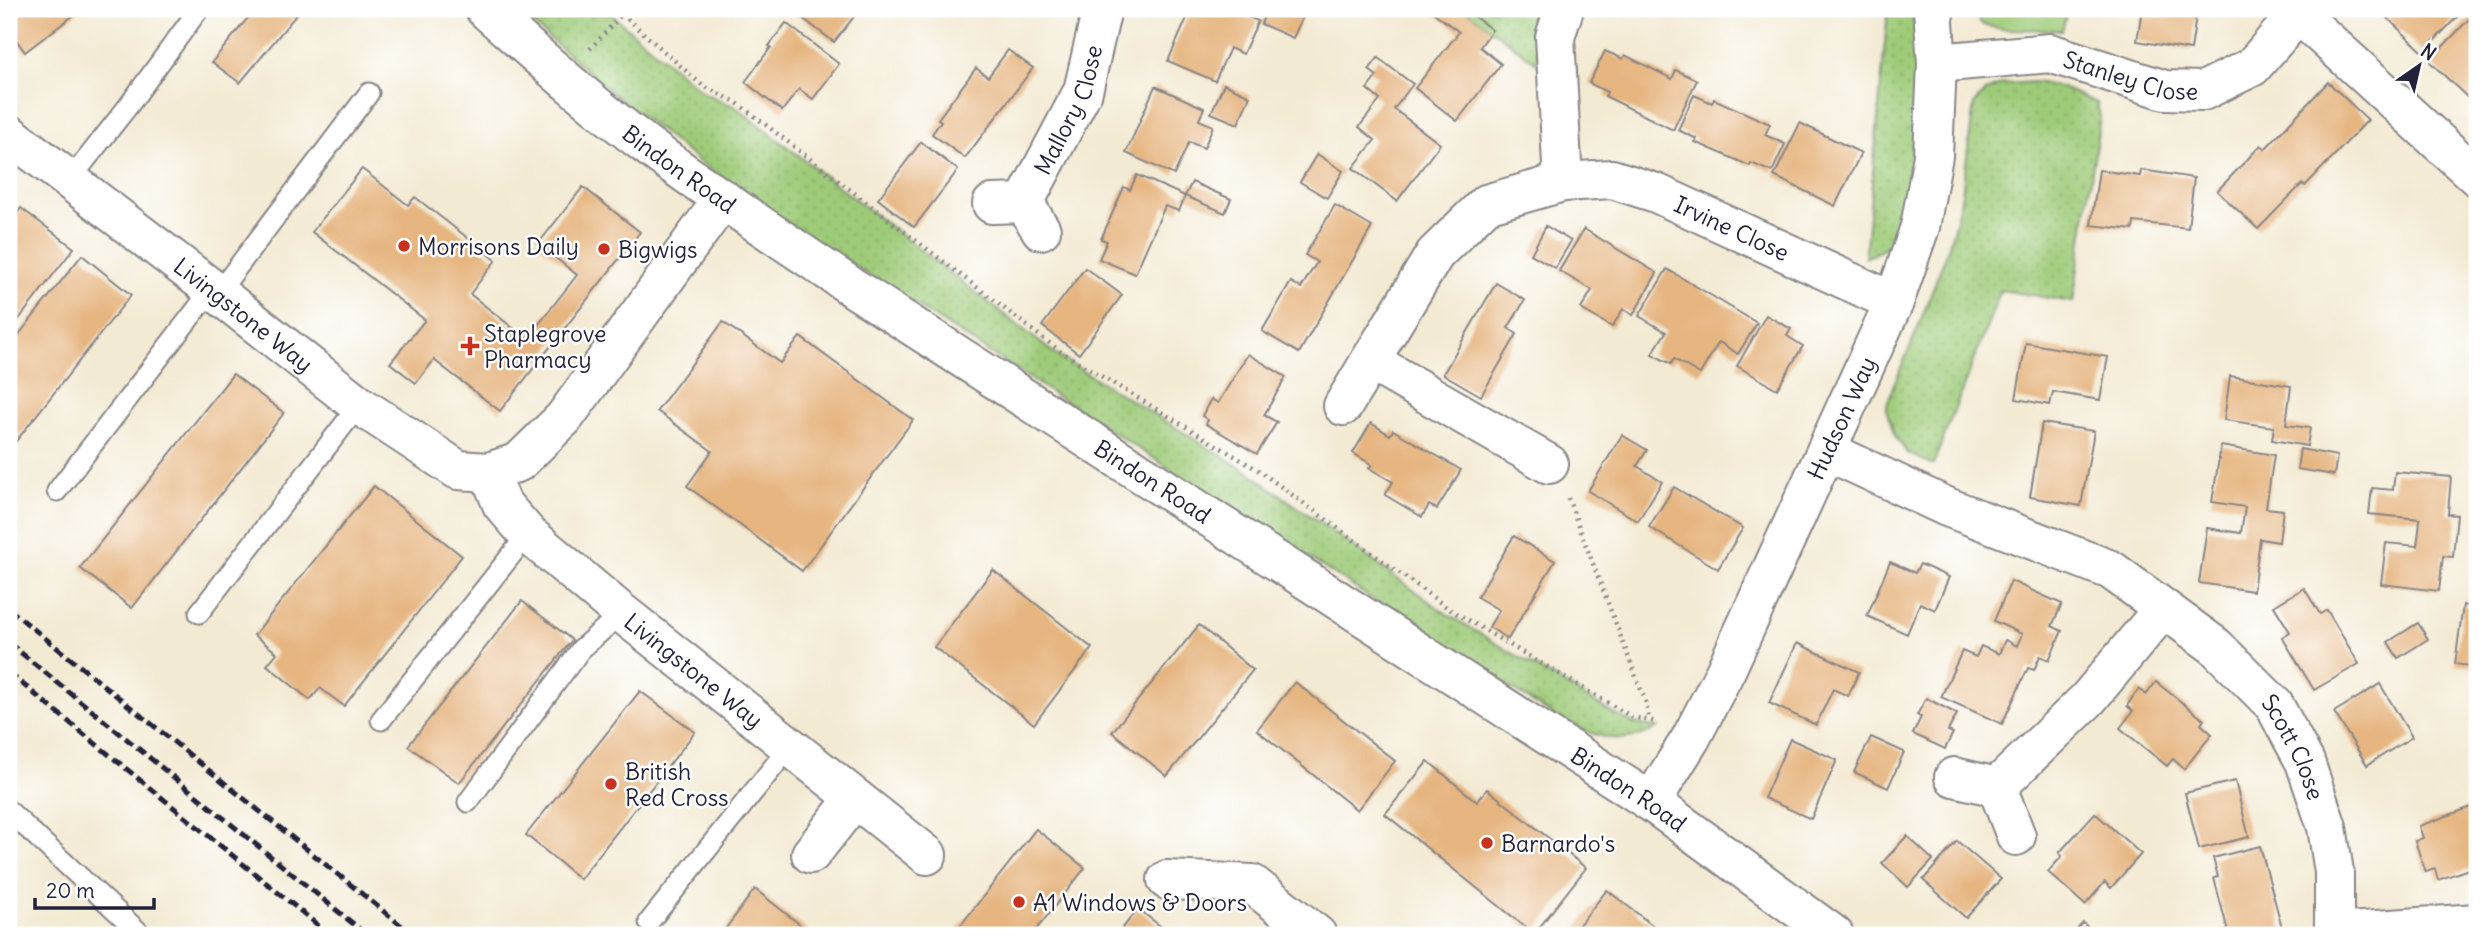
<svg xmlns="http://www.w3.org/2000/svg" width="2486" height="944" font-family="Delius,sans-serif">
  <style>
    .grass { fill: url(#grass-dots); stroke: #60765a; stroke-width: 2 }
    .park { fill: #9ecb78; stroke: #60765a; stroke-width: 2 }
    .building { fill: #e6b580 }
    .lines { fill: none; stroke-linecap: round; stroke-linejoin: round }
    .lane-casing { stroke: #8a8687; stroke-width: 23 }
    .street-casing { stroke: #8a8687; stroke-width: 42 }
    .path { stroke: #8a8687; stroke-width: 4.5; stroke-dasharray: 2 5; stroke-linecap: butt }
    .lane { stroke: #fff; stroke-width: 19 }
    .street { stroke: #fff; stroke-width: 38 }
    .rail { stroke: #22223b; stroke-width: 5; stroke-dasharray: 10 5; stroke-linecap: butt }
    .poi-dot { fill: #c8321e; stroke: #fff; stroke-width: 2.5 }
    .labels { text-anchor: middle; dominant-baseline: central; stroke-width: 5; stroke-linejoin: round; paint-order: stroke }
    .street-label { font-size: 23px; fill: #22223b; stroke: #fff }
    .poi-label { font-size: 23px; fill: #22223b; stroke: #fff; text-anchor: start }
  </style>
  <defs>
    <pattern id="grass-dots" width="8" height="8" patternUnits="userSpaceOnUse" patternTransform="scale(1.75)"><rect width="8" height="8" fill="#9ecb78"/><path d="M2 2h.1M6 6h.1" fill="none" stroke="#88ae69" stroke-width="1.8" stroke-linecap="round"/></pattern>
  </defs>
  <rect width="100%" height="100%" fill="#fff"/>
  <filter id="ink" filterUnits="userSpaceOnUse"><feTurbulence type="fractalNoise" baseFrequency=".0143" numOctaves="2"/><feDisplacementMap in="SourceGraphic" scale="14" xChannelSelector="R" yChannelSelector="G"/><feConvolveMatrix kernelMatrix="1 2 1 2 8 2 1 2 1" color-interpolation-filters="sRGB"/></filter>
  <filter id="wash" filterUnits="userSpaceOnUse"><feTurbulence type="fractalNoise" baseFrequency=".00686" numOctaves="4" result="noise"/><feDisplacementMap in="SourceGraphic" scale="28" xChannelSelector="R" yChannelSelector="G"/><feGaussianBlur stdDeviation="1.57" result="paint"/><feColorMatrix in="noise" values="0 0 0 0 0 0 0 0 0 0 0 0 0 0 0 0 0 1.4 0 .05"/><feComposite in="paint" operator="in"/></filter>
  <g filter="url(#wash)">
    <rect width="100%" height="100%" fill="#f3ead3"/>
    <!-- grass -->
    <g class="grass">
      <path d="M516 9H605L704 93 736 107 1055 354 1250 473 1447 614 1614 714 1633 723 1658 728C1619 750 1590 734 1554 716L799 230 706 167 616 96Z"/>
      <polygon points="1464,9 1541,9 1538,21 1537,63"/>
      <path d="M1888 9H1912C1922 71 1920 133 1906 195 1903 206 1902 221 1897 231 1890 245 1879 253 1865 258Z"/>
      <polygon points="2037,82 2062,88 2097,103 2100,117 2073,302 2001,290 1933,465 1907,453 1894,434 1886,409 1893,386 1912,343 1949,246 1961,200 1974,104 1986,91 2002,84"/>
    </g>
    <!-- park -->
    <polygon class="park" points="1968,9 2068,9 2062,30 2003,29 1983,25"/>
    <g id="blocks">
      <!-- building -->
      <g class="building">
        <polygon points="9,9 82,9 25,52 9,30"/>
        <polygon points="255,9 301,9 240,83 212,62"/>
        <polygon points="799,9 860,9 834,42 796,13"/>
        <polygon points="1191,9 1230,9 1258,21 1243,54 1230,48 1215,81 1168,61"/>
        <polygon points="1267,9 1306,10 1293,38 1261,24"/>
        <polygon points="1436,9 1455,9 1458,11 1464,9 1492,30 1480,47 1501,64 1457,121 1415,88 1459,32 1434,13"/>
        <polygon points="2142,9 2197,9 2191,50 2137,41"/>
        <polygon points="2378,9 2457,9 2461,13 2423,52"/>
        <polygon points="2471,17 2477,23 2477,96 2474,93 2469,99 2429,61"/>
        <polygon points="786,23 839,64 813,99 799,89 782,111 745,82 771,47 769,46"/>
        <polygon points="1008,50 1033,68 965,158 932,134 941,121 938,119 976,68 988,77"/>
        <polygon points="1605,51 1623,59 1625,55 1672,79 1676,70 1697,80 1673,130 1605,96 1607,92 1589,83"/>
        <polygon points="1378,58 1413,84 1394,109 1440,144 1397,201 1353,168 1375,140 1359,127 1380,100 1367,89 1377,76 1369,70"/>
        <polygon points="2328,82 2368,120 2305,186 2302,184 2258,229 2217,191 2261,145 2265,149"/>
        <polygon points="1224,84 1250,96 1238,124 1211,113"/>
        <polygon points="1155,86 1204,108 1199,120 1213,126 1204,148 1189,142 1174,175 1126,153"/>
        <polygon points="1694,95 1712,103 1714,99 1770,124 1765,135 1785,144 1772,172 1751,163 1750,166 1695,142 1697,139 1678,130"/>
        <polygon points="1800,123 1861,153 1835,206 1774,176"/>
        <polygon points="921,142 958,170 914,227 878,199"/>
        <polygon points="1317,154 1343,171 1327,198 1300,182"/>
        <polygon points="362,169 408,205 415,197 496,260 470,294 527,339 577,275 538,244 583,187 640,232 500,411 434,360 416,383 390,363 425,320 312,232"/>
        <polygon points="2099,170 2140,176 2141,170 2194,178 2188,228 2134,222 2133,230 2091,225"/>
        <polygon points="1137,175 1185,196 1179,211 1165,206 1135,274 1099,259 1107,241 1101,239 1124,187 1130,190"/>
        <polygon points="1192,182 1231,199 1225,213 1185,196"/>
        <polygon points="1335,205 1372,227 1299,353 1262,331 1291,282 1301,288 1317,262 1305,255"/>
        <polygon points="21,208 74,248 9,332 9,224"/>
        <polygon points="1546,226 1571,241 1555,268 1531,254"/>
        <polygon points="1584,229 1657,273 1633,315 1623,309 1612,327 1581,309 1592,290 1559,271"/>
        <polygon points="82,255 131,295 9,450 9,347"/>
        <polygon points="1085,268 1122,295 1079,354 1042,326"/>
        <polygon points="1667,269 1757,323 1738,354 1719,342 1700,374 1674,359 1671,364 1652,354 1666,332 1639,316"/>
        <polygon points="1496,283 1525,300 1508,328 1517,334 1481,396 1443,374"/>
        <polygon points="1766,315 1791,329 1787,336 1803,346 1777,389 1737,366"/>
        <polygon points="723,322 780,363 800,337 913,420 802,571 687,486 712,451 657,411"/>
        <polygon points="2026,343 2108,357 2100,400 2053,392 2050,405 2016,399"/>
        <polygon points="1248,354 1286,377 1264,415 1277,422 1257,454 1206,424 1208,420 1202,416 1211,399 1218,403"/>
        <polygon points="233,374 284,413 132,608 80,568"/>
        <polygon points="2230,376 2291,386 2286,425 2310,428 2307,446 2272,440 2274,427 2224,420"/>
        <polygon points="1371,423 1390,435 1393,430 1461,470 1437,509 1429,505 1422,517 1385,495 1393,482 1369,468 1372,465 1353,453"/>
        <polygon points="2042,423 2094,431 2081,506 2030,497"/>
        <polygon points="2475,423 2477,423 2477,466 2471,466"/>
        <polygon points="1622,435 1647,450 1637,466 1662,482 1638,521 1588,491"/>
        <polygon points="2221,446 2274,455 2266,508 2283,510 2279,542 2260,539 2253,591 2199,583 2207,528 2241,533 2245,507 2212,502"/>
        <polygon points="2300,449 2337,456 2334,475 2297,469"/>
        <polygon points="2395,472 2451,477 2448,514 2457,515 2455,535 2453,557 2443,556 2439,591 2381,584 2386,543 2417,546 2419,531 2420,519 2369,514 2372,488 2393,490"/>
        <polygon points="374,486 462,556 344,706 320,688 310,700 267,665 277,653 254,635"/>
        <polygon points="1674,487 1743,528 1718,569 1649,527"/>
        <polygon points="1514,536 1555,561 1508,639 1489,627 1499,610 1477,597"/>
        <polygon points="1890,562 1915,573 1920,564 1949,577 1935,610 1920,603 1907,634 1867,616"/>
        <polygon points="993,570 1092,648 1034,724 934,647"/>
        <polygon points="2011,581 2062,604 2052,626 2062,631 2049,660 2040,656 2034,670 2028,668 2002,724 1941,697 1962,651 1976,657 1981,646 1999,654 2005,640 2017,646 2022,634 1994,621"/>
        <polygon points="2304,588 2320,614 2327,610 2359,664 2314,690 2282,637 2290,632 2274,606"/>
        <polygon points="522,601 572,640 459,783 408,746"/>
        <polygon points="2463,605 2477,608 2477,667 2455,664"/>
        <polygon points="2418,623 2428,639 2398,658 2388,642"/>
        <polygon points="1199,625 1253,670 1167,776 1112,732"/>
        <polygon points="1797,643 1859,672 1848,696 1833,689 1816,725 1769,703"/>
        <polygon points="1295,682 1395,761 1357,810 1257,730"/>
        <polygon points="2156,682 2204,720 2201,724 2212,734 2184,769 2173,759 2167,766 2120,728 2133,711 2127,706 2132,698 2139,689 2146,695"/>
        <polygon points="2380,684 2412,737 2367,765 2334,712"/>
        <polygon points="640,691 695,732 580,879 526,835"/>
        <polygon points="1926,698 1957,714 1948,731 1953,733 1945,749 1913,734 1921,717 1917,715"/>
        <polygon points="1871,737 1904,752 1888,788 1854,772"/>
        <polygon points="1790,739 1837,760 1811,819 1764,798"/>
        <polygon points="1428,761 1477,802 1487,789 1586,868 1534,934 1385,814"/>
        <polygon points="2235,781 2249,837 2199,849 2185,793"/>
        <polygon points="2474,806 2477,815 2477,866 2438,880 2435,869 2426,872 2420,856 2415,841 2423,838 2419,826"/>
        <polygon points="2095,813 2141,854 2111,888 2105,882 2085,905 2048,872 2062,856 2059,853"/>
        <polygon points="1036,829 1085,868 1032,935 953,935"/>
        <polygon points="1907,836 1933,860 1908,887 1882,863"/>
        <polygon points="1957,841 2001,879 1966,918 1923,880"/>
        <polygon points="2260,846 2284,935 2229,935 2214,878 2218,877 2213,858"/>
        <polygon points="755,889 813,935 721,935"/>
        <polygon points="1607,890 1665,935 1571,935"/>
        <polygon points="1138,909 1172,935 1117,935"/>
        <polygon points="2083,923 2097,935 2072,935"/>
      </g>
    </g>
  </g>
  <g filter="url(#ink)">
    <use href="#blocks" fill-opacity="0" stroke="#8a8687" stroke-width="2"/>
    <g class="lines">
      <defs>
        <g id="lane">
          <polyline points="70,180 129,105 199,9"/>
          <polyline points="218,293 369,93"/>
          <polyline points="57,491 212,289"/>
          <polyline points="199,613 359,405"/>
          <polyline points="381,720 528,534"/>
          <polyline points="468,802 581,649 622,613"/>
          <polyline points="9,811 142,935"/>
          <polyline points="649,922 791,745"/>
        </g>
        <g id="street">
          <path id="s1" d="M485 9C538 56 592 105 649 147 715 196 784 241 852 287L1651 802 1834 935"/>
          <polyline points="2293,9 2477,177"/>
          <path id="s2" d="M1937 63 2050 53 2165 90 2203 91 2252 67 2298 14"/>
          <path id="s3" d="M9 134 212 289 359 405 458 470 489 472 519 462 564 418 723 199"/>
          <polyline points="1563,182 1555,37 1564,9"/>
          <polyline points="1024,203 1041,230"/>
          <path id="s4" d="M992 204 1024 203 1083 91 1102 9"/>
          <polyline points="1343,406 1370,361"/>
          <path id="s5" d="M1827 451 1947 507 2111 570 2215 646 2274 705 2305 762 2327 827 2334 872V935"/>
          <path id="s6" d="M1549 464 1370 361 1435 254 1486 204 1563 182 1612 179 1656 193 1894 302"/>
          <path id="s7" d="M489 472 502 504 528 534 622 613 927 855"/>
          <polyline points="1954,777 1997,787 2088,699 2163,609"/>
          <polyline points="1997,787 2016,836"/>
          <path id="s8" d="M1651 802 1691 738 1726 670 1894 302 1920 227 1933 156 1937 63 1933 9"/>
          <polyline points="811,854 855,798"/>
          <polyline points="1167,880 1252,884 1317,935"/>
          <polyline points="2334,933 2477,923"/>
        </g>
      </defs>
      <!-- lane casing -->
      <use href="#lane" class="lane-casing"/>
      <!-- street casing -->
      <use href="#street" class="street-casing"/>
      <!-- path -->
      <g class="path">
        <polyline points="622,14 703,86 736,102 1061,352 1258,470 1449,609 1632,717 1657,722"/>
        <polyline points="590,49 622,14 616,9"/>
        <polyline points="1568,498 1646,703 1649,720"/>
      </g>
      <!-- lane -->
      <use href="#lane" class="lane"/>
      <!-- street -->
      <use href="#street" class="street"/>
      <!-- rail -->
      <g class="rail">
        <polyline points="9,609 413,935"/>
        <polyline points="9,643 367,935"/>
        <polyline points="9,673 330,935"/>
      </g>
    </g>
  </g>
  <!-- markers -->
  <g class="poi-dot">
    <circle cx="404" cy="246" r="7"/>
    <circle cx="604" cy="249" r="7"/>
    <path d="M466.5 335.5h7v7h7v7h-7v7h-7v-7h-7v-7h7z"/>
    <circle cx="611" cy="784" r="7"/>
    <circle cx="1487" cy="843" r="7"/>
    <circle cx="1019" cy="902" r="7"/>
  </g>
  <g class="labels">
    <!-- street labels -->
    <g class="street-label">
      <text stroke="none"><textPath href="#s2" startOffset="198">Stanley Close</textPath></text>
      <text stroke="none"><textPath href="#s4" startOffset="136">Mallory Close</textPath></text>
      <text stroke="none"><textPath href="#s1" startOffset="252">Bindon Road</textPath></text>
      <text stroke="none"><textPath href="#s6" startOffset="662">Irvine Close</textPath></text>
      <text stroke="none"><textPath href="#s3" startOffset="296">Livingstone Way</textPath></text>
      <text stroke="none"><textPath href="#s8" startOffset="429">Hudson Way</textPath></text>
      <text stroke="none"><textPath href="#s1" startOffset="819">Bindon Road</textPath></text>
      <text stroke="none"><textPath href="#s7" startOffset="289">Livingstone Way</textPath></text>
      <text stroke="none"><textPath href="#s5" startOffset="567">Scott Close</textPath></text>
      <text stroke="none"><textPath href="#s1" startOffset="1386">Bindon Road</textPath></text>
    </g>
    <!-- poi labels -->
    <g class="poi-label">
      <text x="418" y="246">Morrisons Daily</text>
      <text x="618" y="249">Bigwigs</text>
      <text x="484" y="333">Staplegrove<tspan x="484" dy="26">Pharmacy</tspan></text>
      <text x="625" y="771">British<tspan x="625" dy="26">Red Cross</tspan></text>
      <text x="1501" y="843">Barnardo's</text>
      <text x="1033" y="902">A1 Windows &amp; Doors</text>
    </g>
  </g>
  <!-- margin -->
  <rect width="2486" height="944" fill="none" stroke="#fff" stroke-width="35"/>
  <!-- north arrow -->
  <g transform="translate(2419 66) rotate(34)" stroke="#ffffff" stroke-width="5" paint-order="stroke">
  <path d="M0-5L12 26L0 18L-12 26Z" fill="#22223b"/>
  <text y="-10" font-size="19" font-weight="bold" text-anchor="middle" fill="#22223b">N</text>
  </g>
  <!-- scale -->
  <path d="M35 898v10h119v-10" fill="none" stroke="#22223b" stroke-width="3.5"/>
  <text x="46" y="898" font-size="21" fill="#22223b" stroke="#ffffff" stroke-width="5" paint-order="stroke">20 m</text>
</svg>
